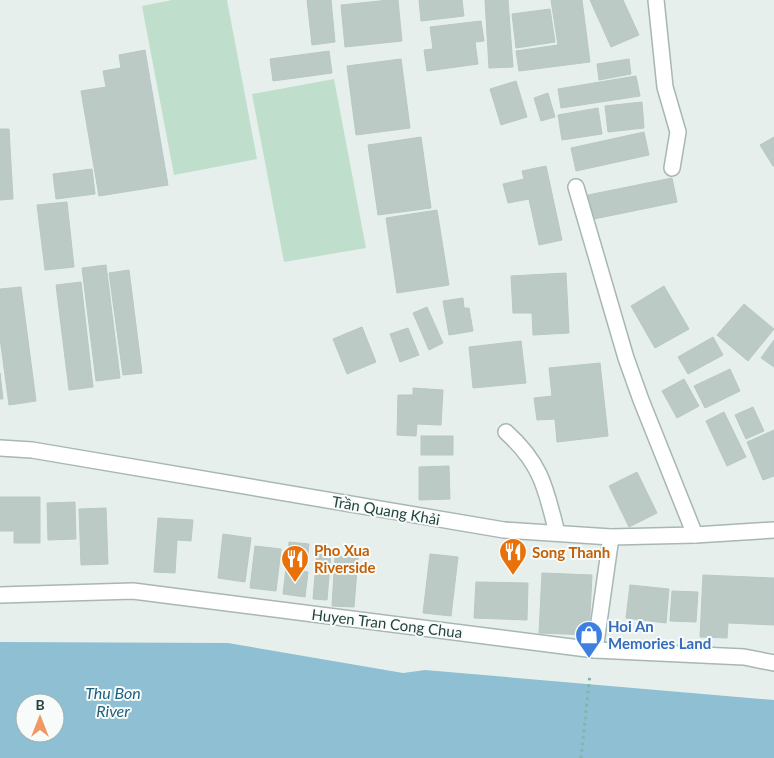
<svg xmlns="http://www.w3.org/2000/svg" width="774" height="758" font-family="Lato,sans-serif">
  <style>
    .green { fill: #bfdfcc }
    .water { fill: #8fbfd2; fill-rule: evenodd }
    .building { fill: #bbcac5; stroke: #b8c8c4 }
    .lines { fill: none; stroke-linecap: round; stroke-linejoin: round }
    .minor-casing { stroke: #a8b7b4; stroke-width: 18 }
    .path { stroke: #87b2aa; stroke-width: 3; stroke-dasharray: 2.5 4; stroke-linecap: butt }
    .minor { stroke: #fff; stroke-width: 15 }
    .labels { text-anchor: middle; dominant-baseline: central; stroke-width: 4; stroke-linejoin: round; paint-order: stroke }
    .street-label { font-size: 15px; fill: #24413d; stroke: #f7fbf9 }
    .food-label { font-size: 15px; font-weight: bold; fill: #c56008; stroke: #f7fbf9; text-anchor: start }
    .shop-label { font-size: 15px; font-weight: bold; fill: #366cbe; stroke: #f7fbf9; text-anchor: start }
    .water-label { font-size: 16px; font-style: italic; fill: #1e617e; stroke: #f7fbf9 }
  </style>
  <rect width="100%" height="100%" fill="#e6efec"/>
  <!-- green -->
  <g class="green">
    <polygon points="172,0 227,0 257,159 174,175 142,6"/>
    <polygon points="334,79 366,248 284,262 252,94"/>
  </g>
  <!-- water -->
  <path class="water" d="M0 642 228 643 403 673 425 670 774 700V758H0ZM25 703H55V733H25Z"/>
  <!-- building -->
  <g class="building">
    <polygon points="307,0 331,0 335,42 312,45"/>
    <polygon points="389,0 398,0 402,41 345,47 341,5"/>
    <polygon points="419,0 462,0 464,16 421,21"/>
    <polygon points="485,0 508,0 513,67 489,68"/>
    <polygon points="551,0 582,0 590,62 519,71 516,51 558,45"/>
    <polygon points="590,0 623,0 639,35 611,47"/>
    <polygon points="550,9 555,42 516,48 512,14"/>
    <polygon points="481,21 484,41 475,42 478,64 427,71 424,50 433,49 430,27"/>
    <polygon points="145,50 168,185 99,196 81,91 106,87 103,71 121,68 119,55"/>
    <polygon points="329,51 332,73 273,81 270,59"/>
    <polygon points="401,59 410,128 356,135 347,66"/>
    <polygon points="629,59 631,74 599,80 597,64"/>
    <polygon points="636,76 640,96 561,108 558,89"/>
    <polygon points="516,81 527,117 501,125 490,89"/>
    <polygon points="548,93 555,117 541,121 534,98"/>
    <polygon points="642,102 644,128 608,132 605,106"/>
    <polygon points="598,108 602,134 562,140 558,115"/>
    <polygon points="0,129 9,129 13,199 0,200"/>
    <polygon points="644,132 649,155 576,171 571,148"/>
    <polygon points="421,137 431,208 378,215 368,145"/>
    <polygon points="774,137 774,166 773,166 760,145"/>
    <polygon points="546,166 562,240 539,245 529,199 508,203 503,184 524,179 522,171"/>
    <polygon points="92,169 95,194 56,199 53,174"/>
    <polygon points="672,178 677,202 594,219 588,195"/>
    <polygon points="67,202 74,267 45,270 37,205"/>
    <polygon points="437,210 449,285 397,293 386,218"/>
    <polygon points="106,265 120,378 96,381 82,268"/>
    <polygon points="129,270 142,373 123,375 109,273"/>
    <polygon points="566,273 569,333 533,335 532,313 513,313 511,276"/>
    <polygon points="81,282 93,387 69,390 56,285"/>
    <polygon points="664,286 689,329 655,348 631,306"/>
    <polygon points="21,287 36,401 9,405 0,338 0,289"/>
    <polygon points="463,298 464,308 469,308 473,331 449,335 443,301"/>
    <polygon points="744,304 774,329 748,361 717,335"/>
    <polygon points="427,307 443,343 429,350 413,313"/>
    <polygon points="362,327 376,362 347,374 333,339"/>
    <polygon points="408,328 419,355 400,362 390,334"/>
    <polygon points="713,337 723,355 688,374 678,357"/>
    <polygon points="774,340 774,367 761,358"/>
    <polygon points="521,341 526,383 473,388 469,347"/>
    <polygon points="600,363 608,436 557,442 555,419 537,420 534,398 552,396 549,368"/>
    <polygon points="730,369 740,391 705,408 694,386"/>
    <polygon points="0,373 3,399 0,399"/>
    <polygon points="684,379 699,406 677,418 662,391"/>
    <polygon points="413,388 443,390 441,425 417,424 416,436 397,435 398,395 413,395"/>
    <polygon points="753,407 764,431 746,439 735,415"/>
    <polygon points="724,412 746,457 727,466 706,421"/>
    <polygon points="774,430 774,476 763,480 747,442"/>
    <rect x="421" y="436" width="32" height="19"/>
    <polygon points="449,466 450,499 419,500 419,467"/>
    <polygon points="637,472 657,513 629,527 609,486"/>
    <polygon points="0,497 40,497 40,543 14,543 14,531 0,531"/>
    <polygon points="75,502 76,539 48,540 47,503"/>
    <polygon points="106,508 108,564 81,565 79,509"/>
    <polygon points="158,518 193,520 191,541 177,540 175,573 154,572"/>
    <polygon points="223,534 251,538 245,582 218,578"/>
    <polygon points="289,542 309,544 307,563 288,561"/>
    <polygon points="255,546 281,549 276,591 250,588"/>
    <polygon points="317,552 331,553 327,600 313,599"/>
    <polygon points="430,554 458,557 451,616 423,613"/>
    <polygon points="335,556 358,558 354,607 332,606"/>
    <polygon points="286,569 308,572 305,597 283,594"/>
    <polygon points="542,573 592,575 589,635 539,633"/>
    <polygon points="703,575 774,578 774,625 728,623 727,638 700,637"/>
    <polygon points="476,582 528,583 527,620 474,618"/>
    <polygon points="630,585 669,589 666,623 626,618"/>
    <polygon points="672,591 698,592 696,622 670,621"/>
  </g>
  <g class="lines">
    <defs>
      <g id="minor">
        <polyline points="656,0 665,87 678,132 672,168"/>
        <polyline points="576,187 626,358 641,400 695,535"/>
        <path d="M506 432C542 464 546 490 557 533"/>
        <polyline points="0,448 32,450 504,530 611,537 695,535 774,530"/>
        <polyline points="0,595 133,591 595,650 744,657 774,663"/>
        <polyline points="595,650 611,537"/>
      </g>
    </defs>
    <!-- minor casing -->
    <use href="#minor" class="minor-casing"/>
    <!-- path -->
    <polyline class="path" points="581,758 590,674"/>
    <!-- minor -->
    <use href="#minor" class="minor"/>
  </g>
  <!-- icons -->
  <defs>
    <symbol id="restaurant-pin" viewBox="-11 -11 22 30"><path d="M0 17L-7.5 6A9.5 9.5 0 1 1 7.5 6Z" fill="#e8710a" stroke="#f7fbf9"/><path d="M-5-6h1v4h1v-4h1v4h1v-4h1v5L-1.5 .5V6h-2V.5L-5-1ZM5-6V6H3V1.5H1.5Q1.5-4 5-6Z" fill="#fff"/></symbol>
    <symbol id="shop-pin" viewBox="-11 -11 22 30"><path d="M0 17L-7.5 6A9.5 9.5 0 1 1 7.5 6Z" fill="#3f7fe0" stroke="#f7fbf9"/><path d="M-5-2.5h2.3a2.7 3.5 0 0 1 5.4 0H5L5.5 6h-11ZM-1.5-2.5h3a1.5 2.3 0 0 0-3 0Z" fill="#fff"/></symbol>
  </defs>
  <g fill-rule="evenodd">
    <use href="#restaurant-pin" x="497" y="536" width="32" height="43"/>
    <use href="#restaurant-pin" x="279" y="543" width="32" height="43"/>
    <use href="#shop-pin" x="573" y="619" width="32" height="43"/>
  </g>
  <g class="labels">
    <!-- street labels -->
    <g class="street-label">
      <text transform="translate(386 510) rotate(10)">Trần Quang Khải</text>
      <text transform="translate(387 623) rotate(7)">Huyen Tran Cong Chua</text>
    </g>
    <!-- food labels -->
    <g class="food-label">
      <text x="314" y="550">Pho Xua<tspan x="314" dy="17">Riverside</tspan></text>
      <text x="532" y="552">Song Thanh</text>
    </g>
    <!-- shop labels -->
    <g class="shop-label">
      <text x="608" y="626">Hoi An<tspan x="608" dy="17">Memories Land</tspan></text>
    </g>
    <!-- water labels -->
    <g class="water-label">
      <text x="113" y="692">Thu Bon<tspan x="113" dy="18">River</tspan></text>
    </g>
  </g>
  <!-- north arrow -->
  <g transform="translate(40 718)"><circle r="24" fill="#f7fbf9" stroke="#a3b1ae"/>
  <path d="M0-4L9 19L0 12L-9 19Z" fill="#f19862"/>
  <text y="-8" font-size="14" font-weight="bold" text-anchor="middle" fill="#24413d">B</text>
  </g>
</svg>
